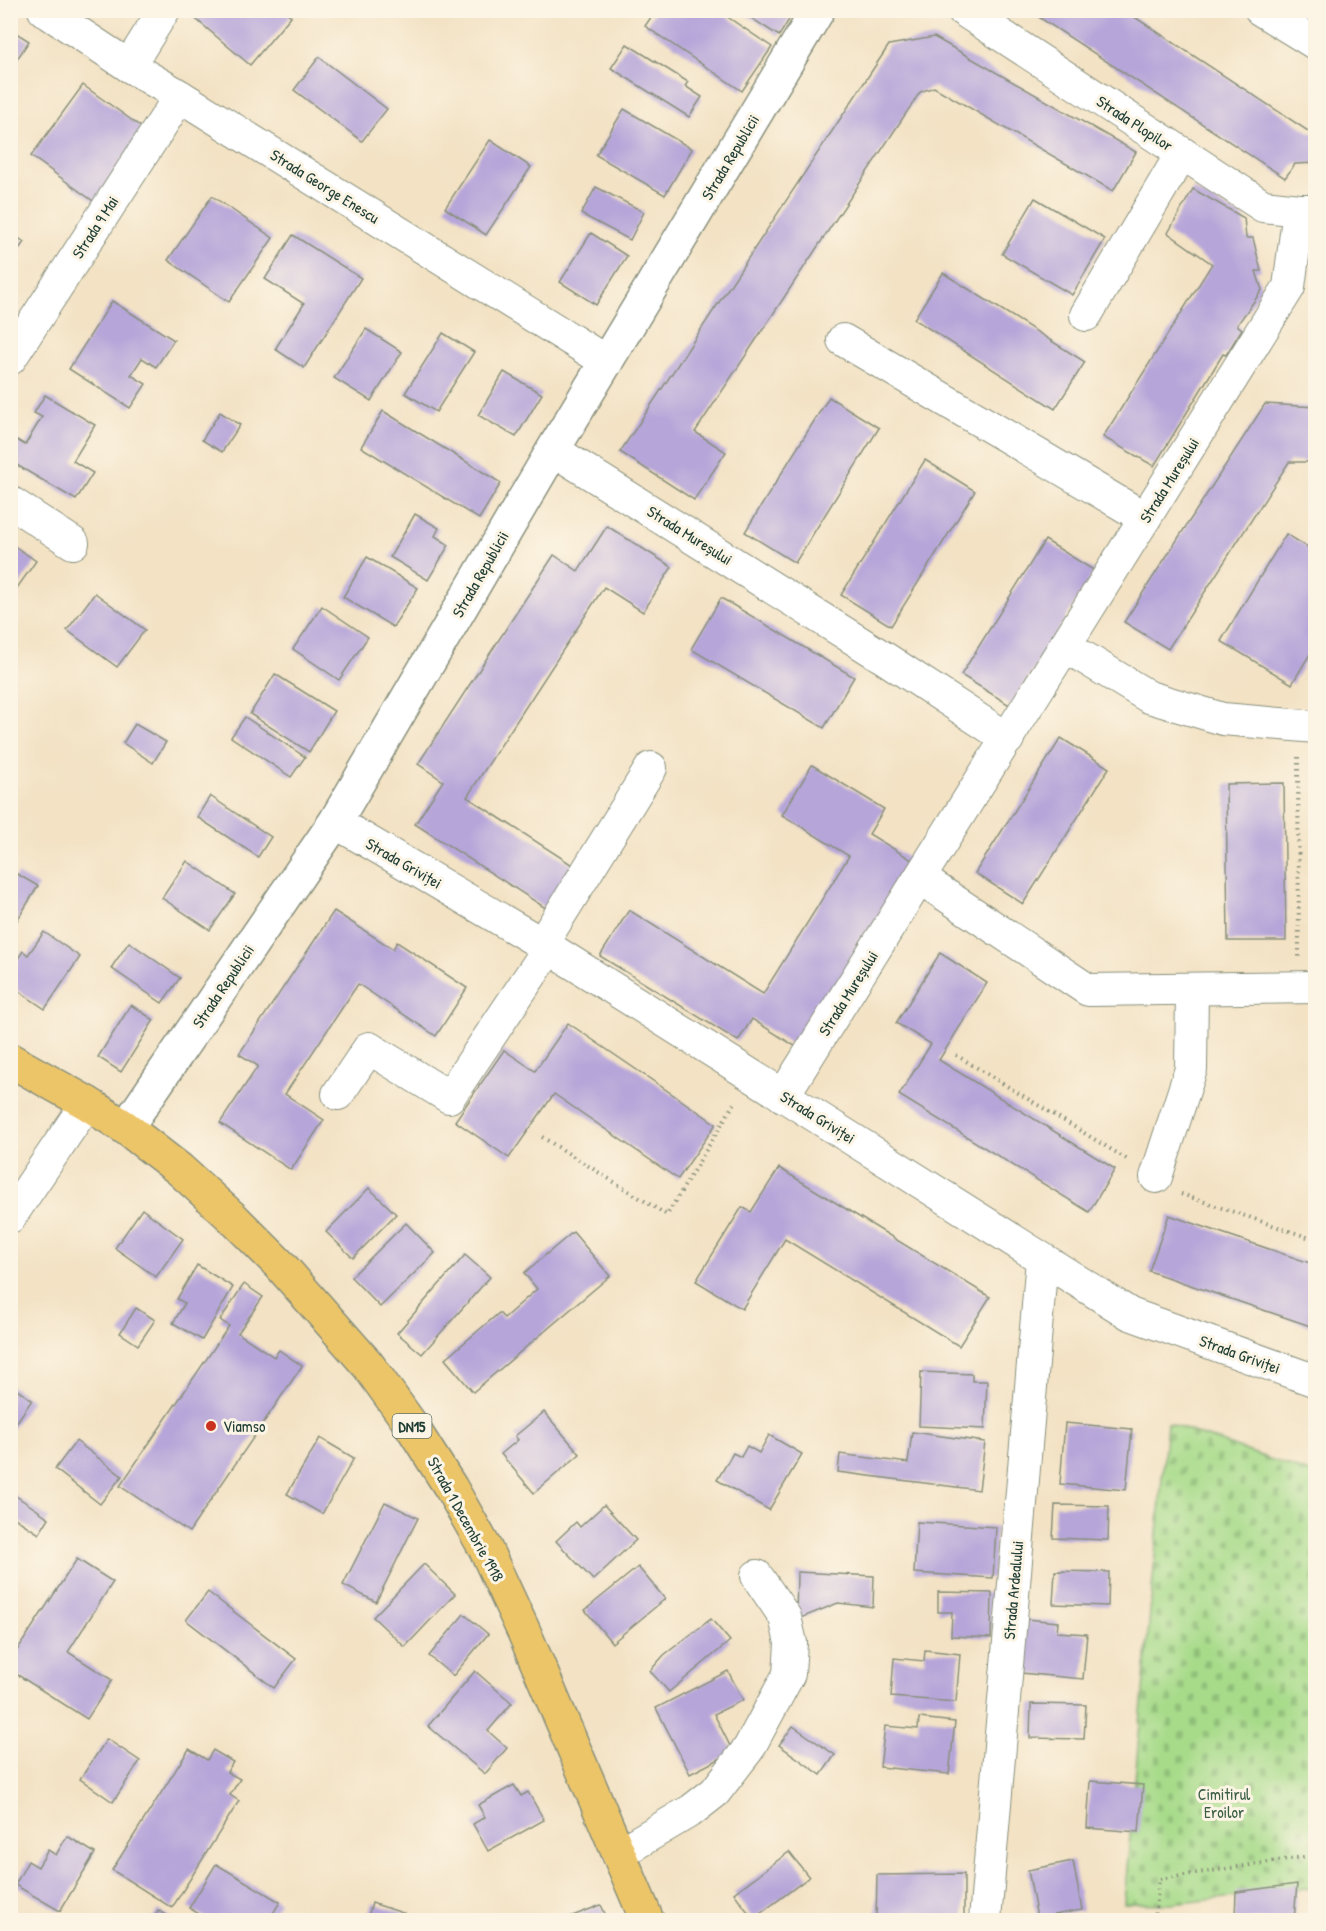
<svg xmlns="http://www.w3.org/2000/svg" width="1326" height="1931" font-family="'Patrick Hand',sans-serif">
  <style>
    .cemetery { fill: url(#cemetery-stones); stroke: #638c5f; stroke-width: 1.5 }
    .building { fill: #b6a5d9 }
    .lines { fill: none; stroke-linecap: round; stroke-linejoin: round }
    .minor-casing { stroke: #89907c; stroke-width: 34 }
    .tertiary-casing { stroke: #89907c; stroke-width: 36 }
    .primary-casing { stroke: #89907c; stroke-width: 36 }
    .path { stroke: #89907c; stroke-width: 4; stroke-dasharray: 1.5 4.5; stroke-linecap: butt }
    .minor { stroke: #fff; stroke-width: 32 }
    .tertiary { stroke: #fff; stroke-width: 33 }
    .primary { stroke: #edc569; stroke-width: 33 }
    .poi-dot { fill: #c8321e; stroke: #fcf5e5; stroke-width: 2 }
    .labels { text-anchor: middle; dominant-baseline: central; stroke-width: 6; stroke-linejoin: round; paint-order: stroke }
    .shield { fill: #fcf5e5; stroke: #617469; stroke-width: 1.5 }
    .shield-label { font-size: 15px; font-weight: bold; fill: #1f3d34 }
    .street-label { font-size: 16px; fill: #1f3d34; stroke: #fcf5e5 }
    .poi-label { font-size: 16px; fill: #1f3d34; stroke: #fcf5e5; text-anchor: start }
    .park-label { font-size: 16px; fill: #3a5d45; stroke: #fcf5e5 }
  </style>
  <defs>
    <pattern id="cemetery-stones" width="16" height="16" patternUnits="userSpaceOnUse" patternTransform="scale(1.5)"><rect width="16" height="16" fill="#a7db8a"/><path d="M2 7V4a2 2 0 0 1 4 0v3zM10 15v-3a2 2 0 0 1 4 0v3z" fill="#8fbd78"/></pattern>
  </defs>
  <rect width="100%" height="100%" fill="#fcf5e5"/>
  <filter id="ink" filterUnits="userSpaceOnUse"><feTurbulence type="fractalNoise" baseFrequency=".0167" numOctaves="2"/><feDisplacementMap in="SourceGraphic" scale="12" xChannelSelector="R" yChannelSelector="G"/><feConvolveMatrix kernelMatrix="1 2 1 2 8 2 1 2 1" color-interpolation-filters="sRGB"/></filter>
  <filter id="wash" filterUnits="userSpaceOnUse"><feTurbulence type="fractalNoise" baseFrequency=".008" numOctaves="4" result="noise"/><feDisplacementMap in="SourceGraphic" scale="24" xChannelSelector="R" yChannelSelector="G"/><feGaussianBlur stdDeviation="1.35" result="paint"/><feColorMatrix in="noise" values="0 0 0 0 0 0 0 0 0 0 0 0 0 0 0 0 0 1.4 0 .05"/><feComposite in="paint" operator="in"/></filter>
  <g filter="url(#wash)">
    <rect width="100%" height="100%" fill="#f3e2c4"/>
    <!-- cemetery -->
    <polygon class="cemetery" points="1167,1423 1315,1475 1315,1888 1171,1904 1124,1903"/>
    <g id="blocks">
      <!-- building -->
      <g class="building">
        <polygon points="192,10 284,10 291,16 250,65 190,14"/>
        <polygon points="656,10 717,10 772,47 742,91 645,26"/>
        <polygon points="739,10 795,10 779,36"/>
        <polygon points="1036,10 1124,10 1311,133 1316,133 1316,163 1295,164 1285,178 1034,14"/>
        <polygon points="10,29 29,41 10,70"/>
        <polygon points="934,37 1136,152 1113,191 934,87 920,92 695,432 726,452 694,500 620,452 889,45"/>
        <polygon points="627,44 688,82 685,86 702,97 689,117 611,68"/>
        <polygon points="319,57 387,109 362,141 294,90"/>
        <polygon points="83,85 152,135 100,206 31,156"/>
        <polygon points="624,109 692,149 665,195 596,155"/>
        <polygon points="490,140 531,167 486,235 445,208"/>
        <polygon points="596,187 644,212 630,240 581,214"/>
        <polygon points="1193,189 1244,218 1246,238 1253,238 1261,271 1256,271 1262,290 1237,325 1242,329 1226,355 1223,354 1154,466 1103,437 1212,264 1168,233"/>
        <polygon points="212,196 273,238 229,302 168,260"/>
        <polygon points="1035,198 1105,239 1072,295 1002,254"/>
        <polygon points="10,232 24,242 10,262"/>
        <polygon points="591,233 627,256 596,305 560,282"/>
        <polygon points="293,235 361,278 304,368 275,349 304,304 265,279"/>
        <polygon points="943,273 1085,362 1055,409 914,319"/>
        <polygon points="112,301 174,340 156,367 142,358 131,375 146,384 130,408 69,369"/>
        <polygon points="366,329 402,352 371,401 334,378"/>
        <polygon points="443,333 474,352 436,412 405,393"/>
        <polygon points="504,372 542,394 516,437 478,415"/>
        <polygon points="45,395 95,425 73,461 93,473 76,500 10,461 10,450 17,440 25,445 42,417 34,413"/>
        <polygon points="829,397 879,428 795,563 745,532"/>
        <polygon points="1265,404 1316,407 1316,462 1289,462 1168,649 1124,622"/>
        <polygon points="383,411 501,483 479,519 361,447"/>
        <polygon points="220,412 240,425 222,452 202,440"/>
        <polygon points="925,460 975,491 891,626 841,595"/>
        <polygon points="415,514 439,528 435,536 449,545 428,580 390,557"/>
        <polygon points="607,526 672,567 643,612 604,587 467,797 574,866 547,909 415,824 443,781 418,764 554,555 578,571"/>
        <polygon points="1286,534 1316,552 1316,644 1292,684 1221,641"/>
        <polygon points="1045,540 1095,571 1011,706 961,675"/>
        <polygon points="10,543 36,561 10,598"/>
        <polygon points="367,557 418,588 393,627 343,597"/>
        <polygon points="95,593 145,630 117,667 67,630"/>
        <polygon points="721,598 854,677 824,728 691,649"/>
        <polygon points="322,606 368,637 339,680 293,649"/>
        <polygon points="275,674 334,711 309,752 250,714"/>
        <polygon points="245,717 305,757 291,777 231,737"/>
        <polygon points="135,724 166,742 153,763 123,743"/>
        <polygon points="1061,738 1109,768 1023,904 975,873"/>
        <polygon points="812,765 884,809 869,834 917,863 801,1050 752,1019 738,1041 600,956 629,910 763,994 849,856 782,815"/>
        <polygon points="1284,783 1286,941 1228,941 1226,784"/>
        <polygon points="210,796 271,837 258,857 197,817"/>
        <polygon points="187,861 235,894 210,930 162,898"/>
        <polygon points="17,874 38,886 10,932 10,885"/>
        <polygon points="334,911 393,949 397,942 467,988 436,1036 358,984 285,1094 324,1120 291,1170 220,1123 258,1066 239,1054"/>
        <polygon points="44,932 80,957 45,1009 10,985 10,970 23,951 28,955"/>
        <polygon points="129,942 180,978 162,1003 111,968"/>
        <polygon points="940,953 987,983 939,1060 1115,1169 1089,1212 899,1095 931,1044 896,1023"/>
        <polygon points="131,1005 154,1020 121,1072 98,1057"/>
        <polygon points="568,1023 716,1124 678,1179 554,1094 509,1158 455,1121 504,1050 535,1071"/>
        <polygon points="779,1168 990,1297 959,1346 785,1239 742,1309 696,1281 742,1207 751,1212"/>
        <polygon points="369,1188 396,1214 353,1258 326,1232"/>
        <polygon points="142,1209 183,1239 156,1277 115,1248"/>
        <polygon points="1169,1215 1316,1265 1316,1328 1149,1271"/>
        <polygon points="406,1223 435,1253 380,1307 351,1277"/>
        <polygon points="573,1232 610,1276 473,1392 445,1359 499,1313 504,1318 537,1289 524,1273"/>
        <polygon points="465,1255 490,1277 422,1354 397,1333"/>
        <polygon points="197,1265 233,1287 202,1340 173,1323 185,1303 177,1299"/>
        <polygon points="244,1284 263,1297 238,1333 274,1357 279,1350 302,1366 189,1532 120,1486 229,1326 220,1320"/>
        <polygon points="136,1308 155,1320 138,1345 120,1333"/>
        <polygon points="921,1372 972,1374 972,1381 987,1381 985,1429 919,1426"/>
        <polygon points="10,1385 32,1400 10,1432"/>
        <polygon points="544,1412 580,1454 534,1493 501,1454 518,1440 515,1436"/>
        <polygon points="1065,1423 1132,1429 1126,1490 1060,1484"/>
        <polygon points="912,1432 985,1442 979,1490 838,1472 840,1454 908,1463"/>
        <polygon points="769,1435 802,1454 769,1510 717,1480 733,1453 741,1457 747,1446 759,1453"/>
        <polygon points="320,1438 354,1458 322,1514 287,1494"/>
        <polygon points="76,1441 122,1476 100,1504 55,1469"/>
        <polygon points="10,1492 49,1518 39,1534 10,1515"/>
        <polygon points="385,1502 418,1518 376,1602 343,1585"/>
        <polygon points="604,1505 636,1540 593,1580 556,1541 576,1522 580,1527"/>
        <polygon points="1055,1505 1109,1506 1108,1540 1053,1538"/>
        <polygon points="917,1522 996,1527 993,1578 914,1573"/>
        <polygon points="77,1559 113,1582 68,1652 112,1680 87,1719 10,1670 10,1661"/>
        <polygon points="424,1564 455,1594 405,1647 373,1617"/>
        <polygon points="638,1567 665,1599 612,1643 585,1610"/>
        <polygon points="1055,1571 1109,1572 1108,1606 1053,1604"/>
        <polygon points="797,1572 874,1576 873,1607 838,1603 796,1620"/>
        <polygon points="208,1592 296,1659 274,1688 186,1620"/>
        <polygon points="938,1592 992,1593 991,1638 951,1636 952,1612 938,1612"/>
        <polygon points="464,1614 488,1634 453,1676 429,1656"/>
        <polygon points="711,1619 730,1641 669,1692 650,1671 664,1655"/>
        <polygon points="1026,1619 1058,1622 1057,1632 1087,1634 1083,1679 1021,1673"/>
        <polygon points="925,1650 960,1654 956,1702 891,1697 894,1658 924,1661"/>
        <polygon points="475,1671 512,1703 488,1731 507,1748 485,1774 428,1726"/>
        <polygon points="728,1671 743,1700 714,1714 733,1752 690,1774 656,1708"/>
        <polygon points="1031,1704 1086,1705 1084,1739 1030,1738"/>
        <polygon points="919,1718 955,1722 949,1774 880,1767 885,1726 918,1729"/>
        <polygon points="793,1726 835,1755 821,1775 779,1745"/>
        <polygon points="107,1739 140,1761 113,1802 80,1779"/>
        <polygon points="189,1749 207,1760 213,1750 233,1762 227,1772 240,1779 230,1795 239,1801 172,1908 112,1870"/>
        <polygon points="1090,1781 1143,1785 1139,1832 1087,1828"/>
        <polygon points="514,1785 521,1796 528,1792 544,1820 488,1851 473,1824 485,1817 478,1805"/>
        <polygon points="67,1836 95,1853 60,1911 15,1885 28,1861 38,1867 48,1850 56,1855"/>
        <polygon points="789,1852 809,1877 753,1919 734,1893"/>
        <polygon points="1073,1861 1082,1910 1037,1918 1028,1870"/>
        <polygon points="216,1864 280,1902 269,1920 209,1920 189,1908"/>
        <polygon points="964,1874 964,1920 876,1920 877,1875"/>
        <polygon points="1297,1884 1294,1920 1235,1920 1236,1892"/>
        <polygon points="372,1903 406,1914 404,1920 367,1920"/>
        <polygon points="601,1905 608,1920 562,1920"/>
        <polygon points="158,1910 175,1920 152,1920"/>
      </g>
    </g>
  </g>
  <g filter="url(#ink)">
    <use href="#blocks" fill-opacity="0" stroke="#89907c" stroke-width="1.5"/>
    <g class="lines">
      <defs>
        <g id="minor">
          <polyline points="44,10 129,66 180,96 607,362"/>
          <polyline points="963,10 1263,206 1299,210 1316,210"/>
          <polyline points="1261,10 1316,44"/>
          <polyline points="129,66 164,10"/>
          <polyline points="1086,315 1182,153"/>
          <polyline points="843,340 1145,518"/>
          <polyline points="10,359 180,96"/>
          <polyline points="553,450 886,659 1008,739"/>
          <polyline points="10,502 73,543"/>
          <polyline points="1065,646 1149,697 1223,719 1316,727"/>
          <polyline points="335,822 549,948 1130,1314 1316,1381"/>
          <polyline points="920,878 1088,990 1316,987"/>
          <polyline points="542,944 651,768"/>
          <polyline points="338,1094 369,1048 449,1097 549,948"/>
          <path d="M783 1096C952 826 1121 557 1289 287L1299 210"/>
          <polyline points="1156,1177 1191,1069 1192,989"/>
          <polyline points="10,1217 87,1103"/>
          <polyline points="618,1854 692,1810 715,1792 749,1748 789,1674 791,1643 785,1617 757,1576"/>
          <polyline points="985,1920 1042,1259"/>
        </g>
        <polyline id="tertiary" points="126,1128 335,822 553,450 818,10"/>
        <polyline id="primary" points="10,1060 87,1103 126,1128 179,1169 233,1218 281,1266 368,1365 409,1422 451,1488 485,1548 524,1632 647,1920"/>
      </defs>
      <!-- minor casing -->
      <use href="#minor" class="minor-casing"/>
      <!-- tertiary casing -->
      <use href="#tertiary" class="tertiary-casing"/>
      <!-- primary casing -->
      <use href="#primary" class="primary-casing"/>
      <!-- path -->
      <g class="path">
        <polyline points="1298,757 1299,957"/>
        <polyline points="956,1055 1130,1161"/>
        <polyline points="542,1137 667,1215 735,1102"/>
        <polyline points="1181,1194 1316,1240"/>
        <polyline points="1155,1920 1159,1879 1316,1855"/>
      </g>
      <!-- minor -->
      <use href="#minor" class="minor"/>
      <!-- tertiary -->
      <use href="#tertiary" class="tertiary"/>
      <!-- primary -->
      <use href="#primary" class="primary"/>
    </g>
  </g>
  <!-- markers -->
  <circle class="poi-dot" cx="211" cy="1426" r="6"/>
  <g class="labels">
    <!-- shield labels -->
    <rect class="shield" x="392.5" y="1414" width="39" height="24" rx="4.5"/>
    <g class="shield-label">
      <text x="412" y="1426">DN15</text>
    </g>
    <!-- street labels -->
    <g class="street-label">
      <text transform="translate(1135 123) rotate(33)">Strada Plopilor</text>
      <text transform="translate(730 157) rotate(-59)">Strada Republicii</text>
      <text transform="translate(325 186) rotate(32)">Strada George Enescu</text>
      <text transform="translate(95 227) rotate(-57)">Strada 9 Mai</text>
      <text transform="translate(1169 480) rotate(-58)">Strada Mureșului</text>
      <text transform="translate(690 535) rotate(32)">Strada Mureșului</text>
      <text transform="translate(480 574) rotate(-60)">Strada Republicii</text>
      <text transform="translate(404 863) rotate(30)">Strada Griviței</text>
      <text transform="translate(223 986) rotate(-56)">Strada Republicii</text>
      <text transform="translate(848 993) rotate(-58)">Strada Mureșului</text>
      <text transform="translate(818 1117) rotate(32)">Strada Griviței</text>
      <text transform="translate(1240 1354) rotate(20)">Strada Griviței</text>
      <text transform="translate(466 1519) rotate(61)">Strada 1 Decembrie 1918</text>
      <text transform="translate(1013 1590) rotate(-85)">Strada Ardealului</text>
    </g>
    <!-- poi labels -->
    <g class="poi-label">
      <text x="223" y="1426">Viamso</text>
    </g>
    <!-- park labels -->
    <g class="park-label">
      <text x="1224" y="1794">Cimitirul<tspan x="1224" dy="18">Eroilor</tspan></text>
    </g>
  </g>
  <!-- margin -->
  <rect width="1326" height="1931" fill="none" stroke="#fcf5e5" stroke-width="36"/>
</svg>
